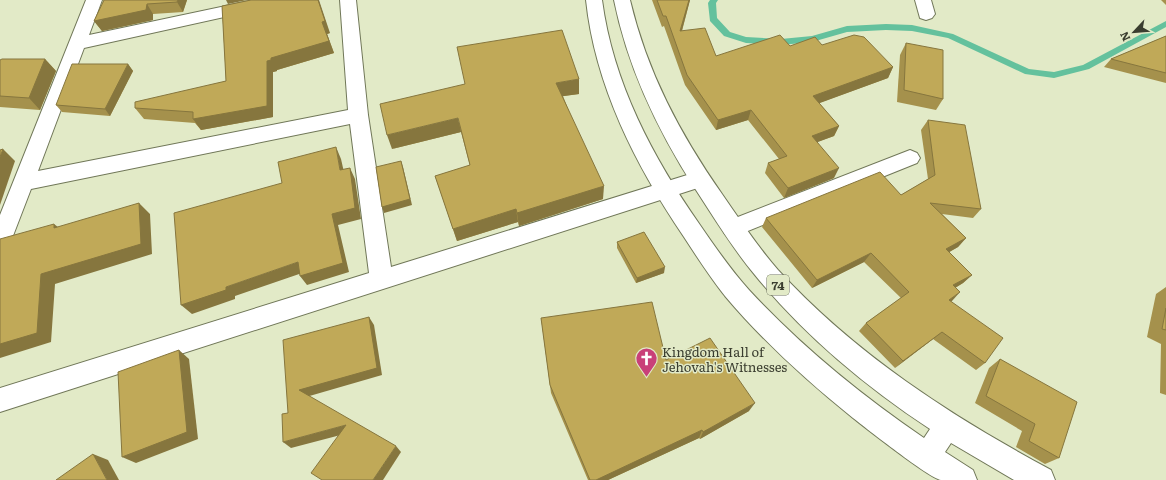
<svg xmlns="http://www.w3.org/2000/svg" width="1166" height="480" font-family="Literata,serif">
  <style>
    .lines { fill: none; stroke-linecap: round; stroke-linejoin: round }
    .stream { fill: #64c19d; fill-rule: evenodd }
    .minor-casing { stroke: #707758; stroke-width: 2 }
    .major-casing { stroke: #707758; stroke-width: 2 }
    .minor { fill: #fff; fill-rule: evenodd }
    .major { fill: #fff; fill-rule: evenodd }
    .wall { fill: #a5914c }
    .shaded-wall { fill: #86763e }
    .building { fill: #c0a958; stroke: #86763e }
    .labels { text-anchor: middle; dominant-baseline: central; stroke-width: 3; stroke-linejoin: round; paint-order: stroke }
    .shield { fill: #e2eac7; stroke: #6c715d; stroke-width: 1 }
    .shield-label { font-size: 12px; font-weight: bold; fill: #3a3d2f }
    .poi-label { font-size: 13px; fill: #3a3d2f; stroke: #e2eac7; text-anchor: start }
  </style>
  <rect width="100%" height="100%" fill="#e2eac7"/>
  <g class="lines">
    <!-- stream -->
    <polygon class="stream" points="710,0 718,0 716,3 717,18 730,32 746,37 781,39 812,36 847,26 886,24 912,25 953,34 1029,69 1054,72 1083,65 1166,21 1166,27 1089,69 1054,78 1025,74 948,38 912,31 886,30 847,32 812,42 781,45 746,43 724,36 710,21 708,3"/>
    <defs>
      <g id="minor">
        <polygon points="86,0 102,0 89,35 254,0 287,0 285,4 279,5 84,48 38,171 348,110 340,0 356,0 368,115 391,267 700,171 707,173 710,179 707,185 0,412 0,388 369,273 350,124 31,189 11,241 3,244 0,243 0,215"/>
        <polygon points="915,0 931,0 935,14 932,18 926,20 920,18"/>
        <polygon points="910,150 917,153 920,158 917,163 733,237 725,234 722,228 725,222"/>
      </g>
      <path id="major" d="M586 0H602C613 83 653 158 700 225 715 247 731 270 749 290 801 346 861 395 924 438L930 429C865 386 804 335 755 275 733 249 715 219 696 190 658 131 628 69 614 0H630C647 72 680 134 722 194 740 220 757 246 778 270 855 354 951 416 1051 470L1055 480H1014L951 443 945 452 973 470 977 480C965 480 952 480 941 480 929 478 866 428 853 418 807 381 763 341 725 296 710 277 697 257 684 237 636 166 595 86 586 0Z"/>
    </defs>
    <!-- minor casing -->
    <use href="#minor" class="minor-casing"/>
    <!-- major casing -->
    <use href="#major" class="major-casing"/>
    <!-- minor -->
    <use href="#minor" class="minor"/>
    <!-- major -->
    <use href="#major" class="major"/>
  </g>
  <!-- wall -->
  <g class="wall">
    <polygon points="104,0 187,0 183,12 153,14 153,20 102,31 94,21"/>
    <polygon points="652,0 690,0 682,31 716,56 790,46 822,45 893,67 888,78 819,103 839,126 834,136 817,142 834,178 784,198 765,173 768,163 779,159 748,120 716,130 685,85 664,26 662,27"/>
    <polygon points="1161,0 1166,0 1166,5"/>
    <polygon points="222,6 330,33 327,34 334,53 277,70 277,71 273,72 273,117 201,130 195,123 144,119 135,108 226,81"/>
    <polygon points="1166,36 1166,83 1104,67 1111,59"/>
    <polygon points="906,43 943,99 936,110 897,102 900,55"/>
    <polygon points="45,59 56,71 40,110 0,107 0,60"/>
    <polygon points="128,64 133,71 110,116 62,112 56,105"/>
    <polygon points="579,79 579,94 563,96 603,199 519,226 518,222 457,241 435,176 470,166 461,132 392,149"/>
    <polygon points="928,120 981,209 973,218 942,214 966,238 958,247 949,252 972,275 963,283 955,288 951,301 985,363 976,370 933,339 895,368 859,331 866,323 901,298 864,262 812,288 762,227 766,218 901,195 928,179 921,130"/>
    <polygon points="617,242 664,273 636,283 617,248"/>
    <polygon points="1166,287 1166,395 1160,393 1161,344 1147,337 1156,294"/>
    <polygon points="541,318 666,360 749,411 700,439 699,438 608,480 588,480 551,393"/>
    <polygon points="1000,359 1059,458 1045,464 1016,447 1022,431 975,403 989,368"/>
  </g>
  <!-- shaded-wall -->
  <g class="shaded-wall">
    <polygon points="178,0 187,0 183,12 177,2"/>
    <polygon points="226,0 247,0 228,4"/>
    <polygon points="318,0 319,0 330,33 327,34 334,53 277,70 277,71 273,72 273,117 201,130 193,119 271,58"/>
    <polygon points="689,0 690,0 679,41 680,31"/>
    <polygon points="147,4 153,14 153,20 102,31 94,21"/>
    <polygon points="45,59 56,71 40,110 29,98"/>
    <polygon points="128,64 133,71 110,116 105,109"/>
    <polygon points="893,67 888,78 809,107 813,96"/>
    <polygon points="579,79 579,94 557,97 556,83"/>
    <polygon points="751,110 748,120 716,130 718,120"/>
    <polygon points="458,118 461,132 392,149 387,135"/>
    <polygon points="839,126 834,136 807,146 812,136"/>
    <polygon points="336,147 341,159 346,181 340,170"/>
    <polygon points="3,149 15,161 0,205 0,157"/>
    <polygon points="401,161 403,167 412,205 384,213 382,207"/>
    <polygon points="350,168 355,179 361,219 338,225 349,272 307,285 300,276 332,214"/>
    <polygon points="839,168 834,178 784,198 788,188"/>
    <polygon points="604,186 603,199 519,226 517,213"/>
    <polygon points="139,203 150,214 152,254 55,284 51,342 0,358 0,344 41,274"/>
    <polygon points="516,209 518,222 457,241 453,229"/>
    <polygon points="54,224 67,234 54,228"/>
    <polygon points="966,238 958,247 939,258 946,249"/>
    <polygon points="871,253 864,262 812,288 817,280"/>
    <polygon points="298,262 305,272 235,296 235,299 192,314 181,305 226,287"/>
    <polygon points="665,267 664,273 636,283 637,278"/>
    <polygon points="972,275 963,283 945,294 953,285"/>
    <polygon points="960,292 952,301 941,308 949,300"/>
    <polygon points="369,317 374,325 382,375 306,397 299,390"/>
    <polygon points="942,332 933,339 895,368 903,361"/>
    <polygon points="179,350 189,359 198,439 136,463 122,457"/>
    <polygon points="755,403 749,411 700,439 703,432"/>
    <polygon points="346,425 352,432 291,448 283,442"/>
    <polygon points="702,430 699,438 608,480 596,480"/>
    <polygon points="396,446 401,452 383,480 373,480"/>
    <polygon points="93,454 108,460 119,480 107,480"/>
  </g>
  <!-- building -->
  <g class="building">
    <polygon points="104,0 178,0 177,2 147,4 146,10 94,21"/>
    <polygon points="251,0 318,0 325,21 322,22 329,41 271,58 271,60 267,61 267,106 193,119 193,112 135,108 135,102 226,81 222,6"/>
    <polygon points="657,0 689,0 680,31 705,28 716,56 780,35 790,46 815,37 822,45 854,35 864,37 893,67 813,96 839,126 812,136 839,168 788,188 768,163 787,156 751,110 718,120 687,75 666,16 663,16"/>
    <polygon points="562,30 579,79 556,83 604,186 517,213 516,209 453,229 435,176 470,165 458,118 387,135 380,104 465,84 457,47"/>
    <polygon points="1166,36 1166,73 1111,59"/>
    <polygon points="906,43 943,50 943,99 904,90"/>
    <polygon points="2,59 45,59 29,98 0,96 0,60"/>
    <polygon points="72,64 128,64 105,109 56,105"/>
    <polygon points="928,120 965,125 981,209 930,203 966,238 946,249 972,275 953,285 960,292 949,300 1003,338 985,363 942,332 903,361 866,323 909,292 871,253 817,280 766,218 880,172 901,195 935,175"/>
    <polygon points="336,147 340,170 350,168 355,208 332,214 343,263 300,276 298,262 226,287 226,290 181,305 174,213 282,183 278,162"/>
    <polygon points="3,149 0,157 0,150"/>
    <polygon points="401,161 410,199 382,207 376,167"/>
    <polygon points="139,203 141,244 41,274 37,333 0,344 0,239 54,224 54,228"/>
    <polygon points="644,232 665,267 637,278 617,242"/>
    <polygon points="652,302 666,360 710,338 755,403 703,432 702,430 596,480 590,480 550,385 541,318"/>
    <polygon points="1166,308 1166,330 1162,329"/>
    <polygon points="369,317 377,368 299,390 396,446 373,480 322,480 311,473 346,425 283,442 282,414 288,413 283,340"/>
    <polygon points="179,350 187,432 122,457 118,372"/>
    <polygon points="1000,359 1077,402 1059,458 1029,441 1035,424 986,396"/>
    <polygon points="93,454 107,480 56,480"/>
  </g>
  <!-- icons -->
  <defs>
    <symbol id="church-pin" viewBox="-11 -11 22 30"><path d="M0 17L-7.5 6A9.5 9.5 0 1 1 7.5 6Z" fill="#c94079" stroke="#e2eac7"/><path d="M-1.2-6h2.4v3.5h3.3v2.4h-3.3V6h-2.4V-.1h-3.3v-2.4h3.3Z" fill="#fff"/></symbol>
  </defs>
  <g fill-rule="evenodd">
    <use href="#church-pin" x="634" y="346" width="25" height="34"/>
  </g>
  <g class="labels">
    <!-- shield labels -->
    <rect class="shield" x="767" y="275" width="22" height="20" rx="3"/>
    <g class="shield-label">
      <text x="778" y="285">74</text>
    </g>
    <!-- poi labels -->
    <g class="poi-label">
      <text x="662" y="351">Kingdom Hall of<tspan x="662" dy="15">Jehovah's Witnesses</tspan></text>
    </g>
  </g>
  <!-- north arrow -->
  <g transform="translate(1134 32) rotate(244)" stroke="#e2eac7" stroke-width="3" paint-order="stroke">
  <path d="M0-3L7 15L0 10L-7 15Z" fill="#3a3d2f"/>
  <text y="-6" font-size="11" font-weight="bold" text-anchor="middle" fill="#3a3d2f">N</text>
  </g>
</svg>
